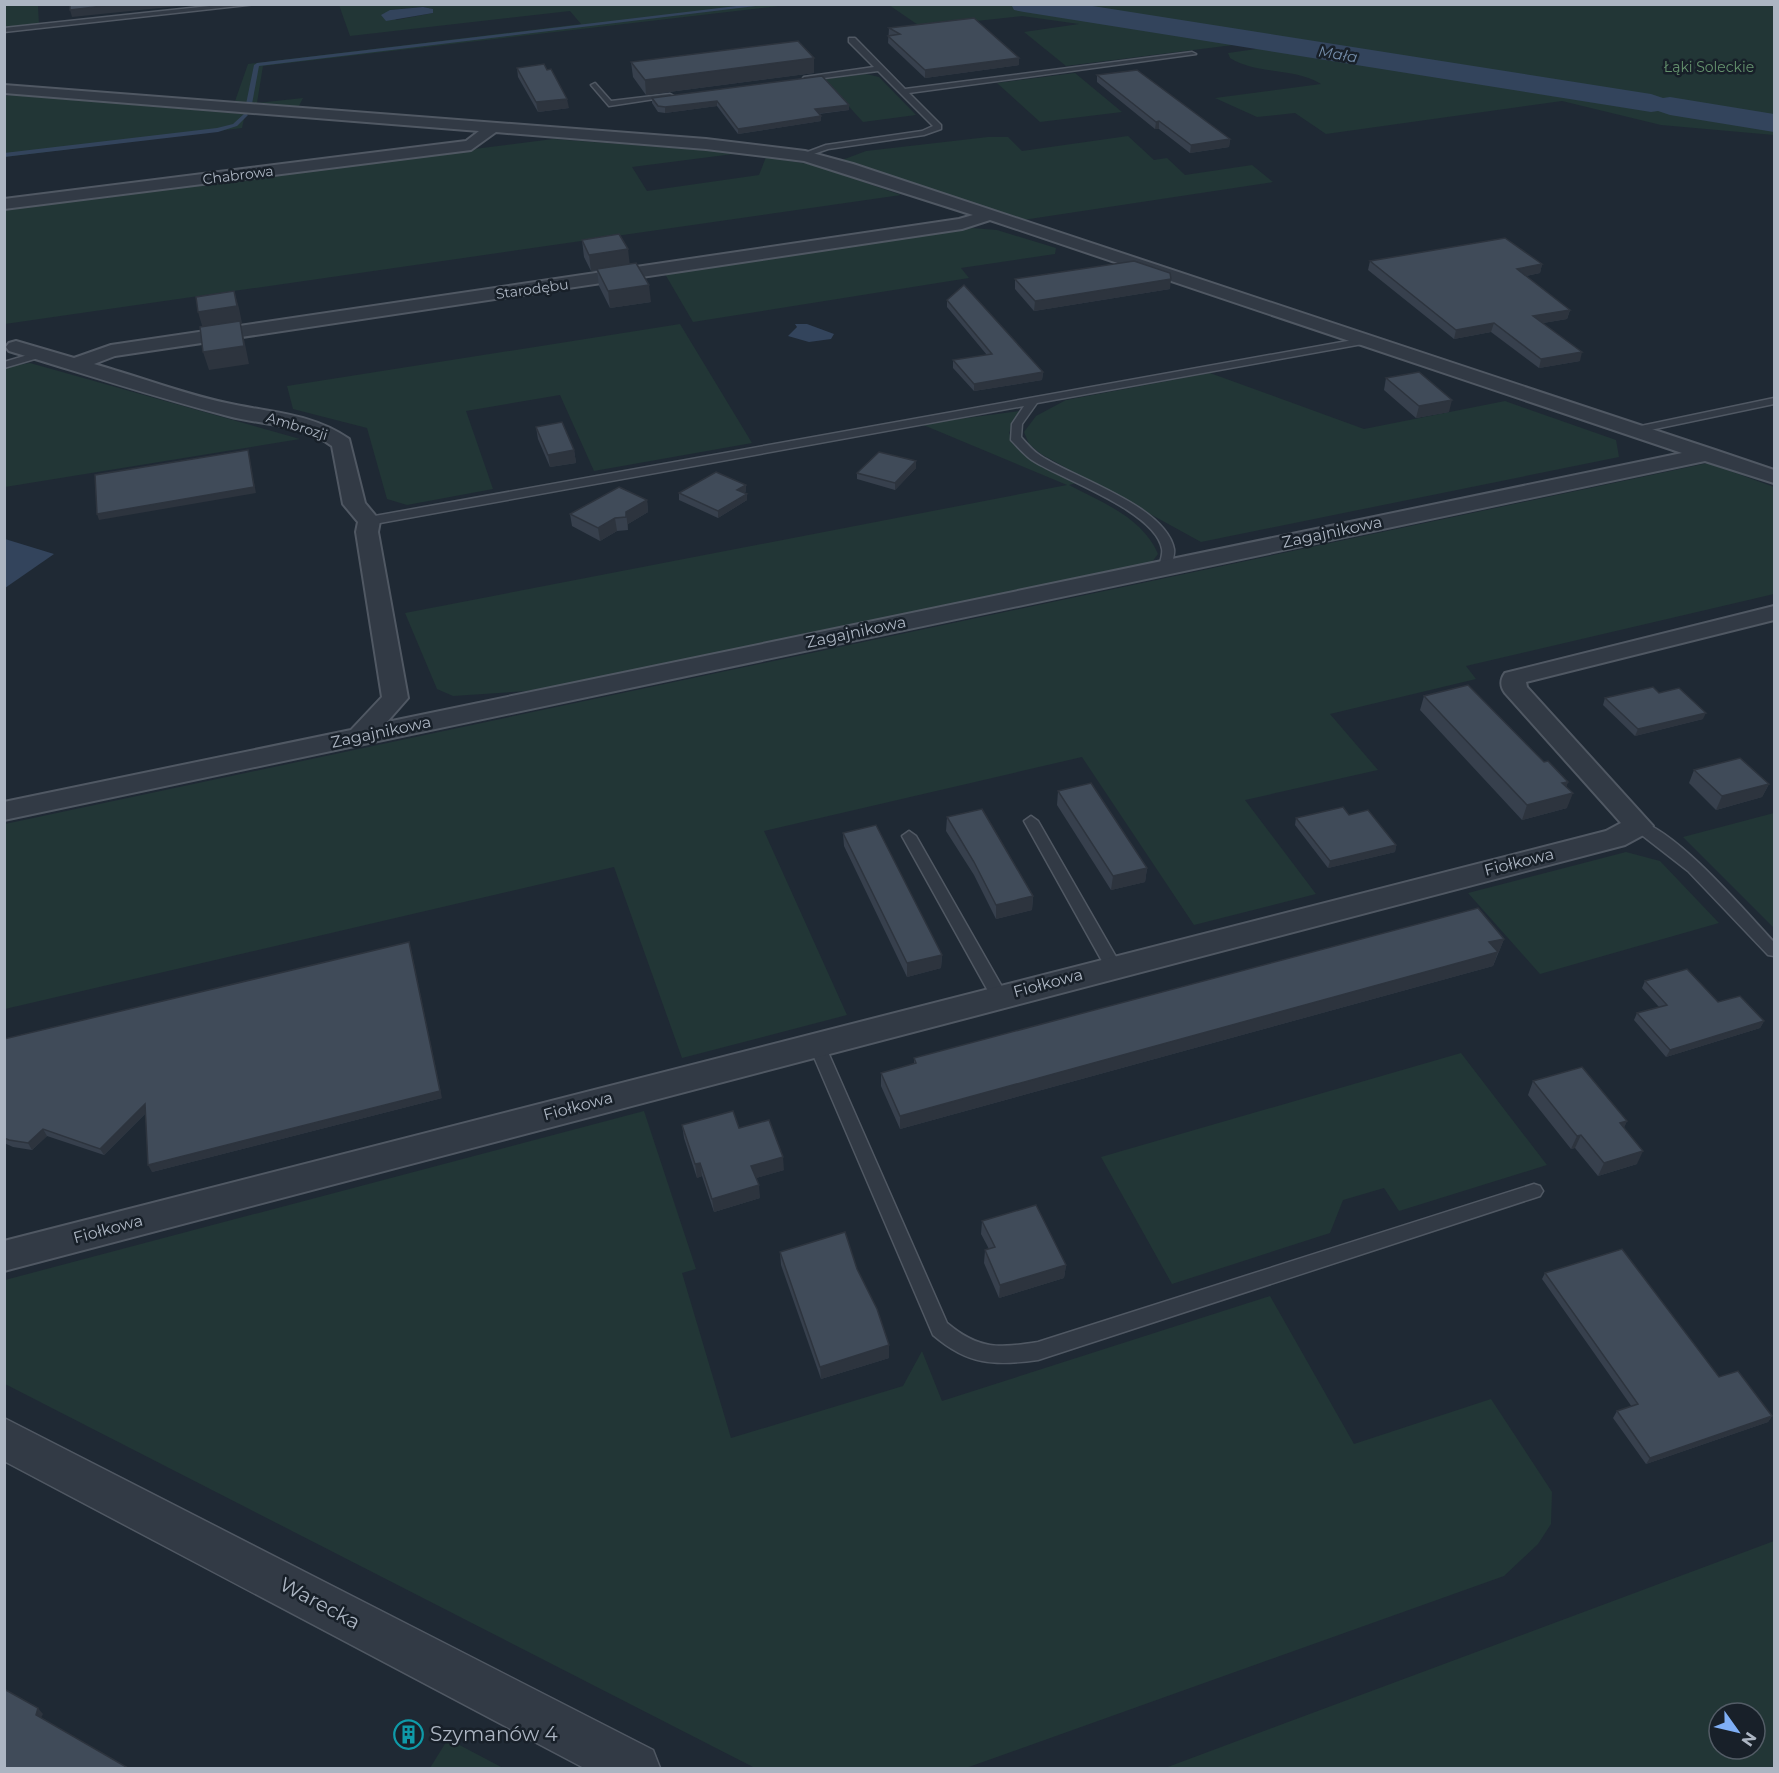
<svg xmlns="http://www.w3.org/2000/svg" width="1779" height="1773" font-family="Montserrat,sans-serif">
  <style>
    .green { fill: #223636; fill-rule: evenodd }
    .water { fill: #33445c }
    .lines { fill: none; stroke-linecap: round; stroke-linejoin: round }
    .stream { fill: #33445c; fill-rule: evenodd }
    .river { fill: #33445c; fill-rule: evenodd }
    .service-casing { stroke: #505863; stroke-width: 3 }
    .minor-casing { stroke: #505863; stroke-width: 4 }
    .tertiary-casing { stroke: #505863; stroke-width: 3 }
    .service { fill: #323a45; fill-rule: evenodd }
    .minor { fill: #323a45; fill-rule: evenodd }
    .tertiary { fill: #323a45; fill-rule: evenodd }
    .wall { fill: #37404d }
    .shaded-wall { fill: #2d343e }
    .building { fill: #404b59; stroke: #2d343e; stroke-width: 1.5 }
    .labels { text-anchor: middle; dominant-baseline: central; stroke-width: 5; stroke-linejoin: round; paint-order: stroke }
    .far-park-label { font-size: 14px; fill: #65926e; stroke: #182029 }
    .far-street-label { font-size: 14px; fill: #acb5c2; stroke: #182029 }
    .far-water-label { font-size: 15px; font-style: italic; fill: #748daa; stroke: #182029 }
    .street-label { font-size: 16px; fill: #acb5c2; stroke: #182029 }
    .near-street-label { font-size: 20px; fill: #acb5c2; stroke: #182029 }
    .near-poi-label { font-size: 20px; fill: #acb5c2; stroke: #182029; text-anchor: start }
  </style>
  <rect width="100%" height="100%" fill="#1f2934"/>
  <!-- green -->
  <g class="green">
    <polygon points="4,5 43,5 38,5 39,25 5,29"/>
    <path d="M339 5H787L263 66 257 103 303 98 298 108 234 104 248 64 581 24 570 11 350 36ZM423 7 432 9 433 13 396 20 390 10Z"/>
    <path d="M889 5H1774V135L1661 125 1562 101 1326 134 1295 113 1257 117 1215 98 1321 84C1294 67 1257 75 1230 58L1228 53 1263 48 1241 44 1066 66 1024 32 1079 24 1022 16 921 27Z"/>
    <polygon points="1075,73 1122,112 1040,122 997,83"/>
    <polygon points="866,74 879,77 916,115 863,122 843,100 803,82"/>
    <polygon points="12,95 245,114 242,128 5,157 5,96"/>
    <polygon points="1128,136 1154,160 1167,158 1185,175 1252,165 1273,182 1023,220 842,160 866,151 988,137 1008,137 1022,151"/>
    <polygon points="553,139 741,153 632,167 647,191 759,175 766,157 814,165 901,195 5,324 4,208"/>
    <polygon points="972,228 997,230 1056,248 1055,254 961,268 969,278 693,322 665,274"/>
    <polygon points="680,324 752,443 594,471 560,395 466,411 493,489 407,505 387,499 367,428 293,409 287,386"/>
    <polygon points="30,363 300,439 5,487 4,367"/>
    <polygon points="1210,373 1364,429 1505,401 1616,440 1619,457 1201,542 1041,454 1029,444 1024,432 1036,416 1066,400"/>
    <path d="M1019 411 1009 433C1022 462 1050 470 1077 483L1069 485C1102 502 1143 518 1158 554L1152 562 599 679 527 691 453 696 437 689 405 613 1067 485 921 424Z"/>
    <polygon points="1708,463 1774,487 1774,594 1466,666 1476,679 1330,714 1378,770 1245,800 1316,894 1194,925 1082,757 764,831 847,1015 682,1058 614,867 5,1009 5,824"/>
    <polygon points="1774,813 1774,928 1683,837"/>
    <polygon points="1626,852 1660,861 1719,923 1540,974 1468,893"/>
    <polygon points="1461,1053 1547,1165 1399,1211 1384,1188 1343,1200 1330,1233 1172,1284 1101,1157"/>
    <polygon points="644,1111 696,1269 682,1273 731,1438 903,1386 922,1351 942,1401 1270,1296 1354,1444 1491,1399 1552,1492 1551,1524 1538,1544 1504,1576 966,1768 755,1768 5,1384 5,1280"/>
    <path d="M1774 1541V1768H1165ZM1719 1713H1755V1749H1719Z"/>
    <polygon points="448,1739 503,1768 430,1768"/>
  </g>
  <!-- water -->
  <g class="water">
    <polygon points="423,7 433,9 433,13 386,21 381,15 390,10"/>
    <polygon points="795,324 807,324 834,334 831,339 809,342 788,336 797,327"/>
    <polygon points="5,539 54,554 5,588"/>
  </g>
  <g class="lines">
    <!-- stream -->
    <g class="stream">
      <polygon points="753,4 772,4 259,66 252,104 249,106 246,104 254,65 257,63"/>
      <polygon points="245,113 248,115 237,126 218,132 4,157 4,153 217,128 233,124"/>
    </g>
    <!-- river -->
    <polygon class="river" points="1011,4 1080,4 1651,94 1663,98 1670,97 1774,114 1774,132 1670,115 1658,111 1651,112 1024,12 1014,10"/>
    <defs>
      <g id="service">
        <polygon points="228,4 256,4 4,32 4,28"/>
        <polygon points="849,38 855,38 905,89 1192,52 1196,54 909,93 941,125 941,129 924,135 828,149 802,158 802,154 826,145 922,131 933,126 878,71 801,81 804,77 874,67 849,42"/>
        <polygon points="595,83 611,101 670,94 674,96 609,106 591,85"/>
        <path d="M1364 338 1368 339V343L1037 403 1022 424 1021 437C1027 444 1033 451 1041 456 1074 478 1166 506 1174 549 1175 554 1172 562 1171 567L1165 571 1159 567C1160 562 1163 554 1162 549 1156 512 1065 480 1035 462 1026 457 1019 448 1011 440L1012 424 1024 406 369 525 363 521 369 517Z"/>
        <polygon points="41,351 46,354 45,356 4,368 4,362"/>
        <polygon points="1774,398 1774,404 1636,433 1631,430 1636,427"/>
        <polygon points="1031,816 1038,821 1119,962 1121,966 1119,970 1107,970 1024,821"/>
        <path d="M1639 821C1678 832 1745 911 1774 942V956L1768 955 1688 871 1634 829 1632 826Z"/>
        <polygon points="909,831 916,836 1005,992 1007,996 1005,1000 993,1000 902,836"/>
        <path d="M816 1037 822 1039 824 1043 947 1323C979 1350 999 1348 1038 1342L1534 1184 1540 1186 1543 1191 1540 1196 1534 1198 1038 1360C994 1366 968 1365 933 1335L808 1043 810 1039Z"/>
      </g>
      <g id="minor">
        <path d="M4 85 706 139 805 151 853 164 1715 450 1774 470V483L1705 461 4 820V802L351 730 382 697 356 532 358 522 343 504 332 446C298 422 265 426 228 416 155 397 82 373 9 351L6 347 9 343 16 341 74 358 111 345 959 219 973 215 804 161 706 149 496 132 471 150 4 209V199L466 141 479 131 4 93ZM990 220 1682 453 387 722 408 698 378 532 380 521 365 503 349 439C315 415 275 413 236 405 188 396 141 377 94 364L115 356 962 229Z"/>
        <path d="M1774 606V620L1526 682 1527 687 1653 826 1649 832 1625 845 4 1271V1241L1606 831 1621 823 1505 693C1500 686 1500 680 1505 673Z"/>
      </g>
      <polygon id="tertiary" points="4,1418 653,1750 660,1768 584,1768 4,1461"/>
    </defs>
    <!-- service casing -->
    <use href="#service" class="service-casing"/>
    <!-- minor casing -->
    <use href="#minor" class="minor-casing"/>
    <!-- tertiary casing -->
    <use href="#tertiary" class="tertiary-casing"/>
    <!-- service -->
    <use href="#service" class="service"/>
    <!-- minor -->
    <use href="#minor" class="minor"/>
    <!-- tertiary -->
    <use href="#tertiary" class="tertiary"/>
  </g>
  <!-- wall -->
  <g class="wall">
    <polygon points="889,28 1019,58 1019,65 925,78 888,43"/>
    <polygon points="814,58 814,73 646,95 633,77 631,62"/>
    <polygon points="517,68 569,108 538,112 518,77"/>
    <polygon points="1097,75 1230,139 1229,147 1190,153 1159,129 1155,129 1097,82"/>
    <polygon points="652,98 849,105 849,110 819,114 821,121 738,134 717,106 665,113 658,112 652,103"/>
    <polygon points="582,240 629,264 651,302 610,308 599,286 597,271 591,271 584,257"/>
    <polygon points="1370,261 1542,264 1540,273 1526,276 1570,310 1567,319 1543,323 1580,361 1539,368 1491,332 1454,339 1368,270"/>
    <polygon points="1015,279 1170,289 1034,311 1015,289"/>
    <polygon points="947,300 1043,372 1042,380 974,391 953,368 953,360 987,355 947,307"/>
    <polygon points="1386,378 1449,412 1416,418 1384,390"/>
    <polygon points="536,427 574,450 576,463 550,467 538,439"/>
    <polygon points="916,461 916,468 895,490 857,479 857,473"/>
    <polygon points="746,485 746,491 744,493 747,494 747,500 718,518 679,500 679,493"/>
    <polygon points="647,500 648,512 628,524 628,530 617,531 600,541 572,526 570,514"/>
    <polygon points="1659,693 1703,719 1635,736 1603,705 1605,698"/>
    <polygon points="1424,696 1544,762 1568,782 1566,787 1567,808 1522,820 1420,710"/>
    <polygon points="1694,770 1769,784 1762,797 1716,810 1689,783"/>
    <polygon points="1058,791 1147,868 1145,882 1111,890 1057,805"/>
    <polygon points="947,817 1033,896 1032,910 996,919 974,875 946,831"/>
    <polygon points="1296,818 1396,845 1395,852 1328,868 1295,825"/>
    <polygon points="843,833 942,955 941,968 907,977 844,846"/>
    <polygon points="1504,939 1493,966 900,1129 881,1086 881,1073 914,1064 914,1058"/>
    <polygon points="1645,981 1718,1002 1764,1021 1760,1028 1666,1057 1634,1020 1637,1013 1659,1007 1642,988"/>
    <polygon points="4,1039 442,1098 152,1172 145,1114 104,1155 47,1136 32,1150 13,1147 4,1143"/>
    <polygon points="1533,1081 1627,1121 1624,1127 1637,1164 1598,1176 1575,1148 1571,1149 1528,1095"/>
    <polygon points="682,1125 739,1128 784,1170 756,1178 760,1198 714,1212 702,1176 697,1178 684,1138"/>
    <polygon points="982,1221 1066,1265 1064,1278 999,1298 984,1263 985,1250 989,1249 981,1234"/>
    <polygon points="780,1252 857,1269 889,1358 821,1379 781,1265"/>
    <polygon points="1545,1273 1719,1377 1772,1416 1768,1422 1646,1464 1613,1418 1617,1411 1632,1407 1542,1279"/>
  </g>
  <!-- shaded-wall -->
  <g class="shaded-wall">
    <polygon points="119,4 189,5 72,17 70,10"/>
    <polygon points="814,58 814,73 646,95 645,80"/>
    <polygon points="1019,58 1019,65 925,78 925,70"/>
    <polygon points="567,99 569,108 538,112 536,102"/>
    <polygon points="717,101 717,106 665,113 665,107"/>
    <polygon points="849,105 849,110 815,114 815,109"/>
    <polygon points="821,116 821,121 738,134 738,129"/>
    <polygon points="1159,121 1159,129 1155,129 1156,122"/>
    <polygon points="1230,139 1229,147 1190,153 1191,145"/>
    <polygon points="628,249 630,266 591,271 589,255"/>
    <polygon points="1542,264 1540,273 1515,278 1517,269"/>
    <polygon points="1171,279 1170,289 1034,311 1035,301"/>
    <polygon points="649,285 651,302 610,308 608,291"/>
    <polygon points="234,291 239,308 242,323 240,324 244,339 249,364 209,370 203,352 203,329 198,312"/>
    <polygon points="1570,310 1567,319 1531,325 1533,316"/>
    <polygon points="1494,323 1491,332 1454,339 1456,330"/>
    <polygon points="1582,352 1580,361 1539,368 1541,359"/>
    <polygon points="1043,372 1042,380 974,391 974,384"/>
    <polygon points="1452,400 1449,412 1416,418 1419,406"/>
    <polygon points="248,450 256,493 99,520 97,514"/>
    <polygon points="574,450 576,463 550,467 548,455"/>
    <polygon points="916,461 916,468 895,490 895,483"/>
    <polygon points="746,485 746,491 738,496 737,490"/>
    <polygon points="747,494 747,500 718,518 718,511"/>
    <polygon points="647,500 648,512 628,524 628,530 626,512"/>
    <polygon points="615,518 617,531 600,541 598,528"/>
    <polygon points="1706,713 1703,719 1635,736 1638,729"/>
    <polygon points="1568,782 1563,796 1573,793 1567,808 1522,820 1527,805 1562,783"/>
    <polygon points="1769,784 1762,797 1716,810 1722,796"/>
    <polygon points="1396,845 1395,852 1328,868 1330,861"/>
    <polygon points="1147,868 1145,882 1111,890 1113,876"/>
    <polygon points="1033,896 1032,910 996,919 996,905"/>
    <polygon points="1504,939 1499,952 1485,956 1489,942"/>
    <polygon points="411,949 442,1098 152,1172 148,1165"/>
    <polygon points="1498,952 1493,966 900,1129 900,1116"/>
    <polygon points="942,955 941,968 907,977 907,963"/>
    <polygon points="1764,1021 1760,1028 1666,1057 1670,1050"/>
    <polygon points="145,1104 148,1111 104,1155 100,1149"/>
    <polygon points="1627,1121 1621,1134 1620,1123"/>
    <polygon points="43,1129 47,1136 32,1150 28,1143"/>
    <polygon points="1581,1135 1575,1148 1571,1149 1577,1136"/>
    <polygon points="1643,1151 1637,1164 1598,1176 1604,1163"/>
    <polygon points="783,1157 784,1170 753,1179 751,1166"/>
    <polygon points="700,1163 702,1176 697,1178 695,1164"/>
    <polygon points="759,1185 760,1198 714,1212 712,1199"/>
    <polygon points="1066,1265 1064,1278 999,1298 1000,1285"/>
    <polygon points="889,1345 889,1358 821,1379 820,1367"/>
    <polygon points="1772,1416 1768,1422 1646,1464 1650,1458"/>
    <polygon points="38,1708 43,1714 40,1720 36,1715"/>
  </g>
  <!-- building -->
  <g class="building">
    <polygon points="70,4 119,4 70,10"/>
    <polygon points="974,18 1019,58 925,70 888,36 900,34 889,28"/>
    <polygon points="798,41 814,58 645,80 631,62"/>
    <polygon points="544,64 547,70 551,69 567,99 536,102 517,68"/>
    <polygon points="1137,70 1230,139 1191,145 1159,121 1156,122 1097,75"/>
    <polygon points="822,76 849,105 815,109 821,116 738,129 717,101 665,107 658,106 652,98"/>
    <polygon points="619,234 628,249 589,255 582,240"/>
    <polygon points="1505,238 1542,264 1517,269 1570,310 1533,316 1582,352 1541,359 1494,323 1456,330 1370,261"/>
    <polygon points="1134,261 1170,273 1171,279 1035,301 1015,279"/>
    <polygon points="636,263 649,285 608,291 597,269"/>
    <polygon points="964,285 1043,372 974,384 953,360 992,354 947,300"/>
    <polygon points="234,291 237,306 198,312 196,297"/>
    <polygon points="240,321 244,346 203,352 200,327"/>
    <polygon points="1419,372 1452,400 1419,406 1386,378"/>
    <polygon points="562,422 574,450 548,455 536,427"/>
    <polygon points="248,450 254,487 97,514 95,475"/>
    <polygon points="879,452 916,461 895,483 857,473"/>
    <polygon points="716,472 746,485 737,490 747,494 718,511 679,493"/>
    <polygon points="619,487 647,500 626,512 626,517 615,518 598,528 570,514"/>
    <polygon points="1468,685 1544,762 1548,761 1568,782 1562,783 1573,793 1527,805 1424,696"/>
    <polygon points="1653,687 1659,693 1679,688 1706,713 1638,729 1605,698"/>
    <polygon points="1740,758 1769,784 1722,796 1694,770"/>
    <polygon points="1091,783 1147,868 1113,876 1058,791"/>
    <polygon points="1343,807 1349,815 1368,810 1396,845 1330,861 1296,818"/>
    <polygon points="982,809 1033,896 996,905 974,862 947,817"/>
    <polygon points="876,825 942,955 907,963 843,833"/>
    <polygon points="1478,908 1504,939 1489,942 1498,952 900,1116 881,1073 916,1063 914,1058"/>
    <polygon points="409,942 440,1091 148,1165 145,1104 100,1149 43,1129 28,1143 9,1140 4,1138 4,1039"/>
    <polygon points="1687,969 1718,1002 1740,996 1764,1021 1670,1050 1637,1013 1667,1005 1645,981"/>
    <polygon points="1582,1067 1627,1121 1620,1123 1643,1151 1604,1163 1581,1135 1577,1136 1533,1081"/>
    <polygon points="733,1111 739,1128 769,1120 783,1157 751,1166 759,1185 712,1199 700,1163 695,1164 682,1125"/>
    <polygon points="1036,1205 1066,1265 1000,1285 985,1250 995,1247 982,1221"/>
    <polygon points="845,1232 857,1269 877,1309 889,1345 820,1367 780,1252"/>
    <polygon points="1622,1249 1719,1377 1738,1371 1772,1416 1650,1458 1617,1411 1638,1404 1545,1273"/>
    <polygon points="4,1689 38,1708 36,1715 128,1768 4,1768"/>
  </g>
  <!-- icons -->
  <defs>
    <symbol id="building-ring" viewBox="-11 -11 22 22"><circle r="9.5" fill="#182029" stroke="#0f9aa8" stroke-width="1.5"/><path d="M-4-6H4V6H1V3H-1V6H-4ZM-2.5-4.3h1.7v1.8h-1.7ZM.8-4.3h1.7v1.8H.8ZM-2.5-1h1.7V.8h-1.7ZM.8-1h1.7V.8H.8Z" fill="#0f9aa8"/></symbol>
  </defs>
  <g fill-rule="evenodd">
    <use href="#building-ring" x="392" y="1718" width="33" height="33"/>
  </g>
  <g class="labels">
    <!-- far-park labels -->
    <g class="far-park-label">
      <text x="1709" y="67">Łąki Soleckie</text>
    </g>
    <!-- far-street labels -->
    <g class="far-street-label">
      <text transform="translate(238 175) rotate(-7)">Chabrowa</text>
      <text transform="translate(532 289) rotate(-8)">Starodębu</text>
      <text transform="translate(297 426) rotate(17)">Ambrozji</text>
    </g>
    <!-- far-water labels -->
    <g class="far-water-label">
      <text transform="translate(1338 54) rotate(9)">Mała</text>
    </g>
    <!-- street labels -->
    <g class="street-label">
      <text transform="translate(1332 532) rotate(-12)">Zagajnikowa</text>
      <text transform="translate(856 632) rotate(-12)">Zagajnikowa</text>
      <text transform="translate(381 732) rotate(-12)">Zagajnikowa</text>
      <text transform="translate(1519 862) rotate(-14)">Fiołkowa</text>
      <text transform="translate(1048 983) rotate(-15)">Fiołkowa</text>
      <text transform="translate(578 1106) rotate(-15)">Fiołkowa</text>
      <text transform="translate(108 1229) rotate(-15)">Fiołkowa</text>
    </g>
    <!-- near-street labels -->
    <g class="near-street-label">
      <text transform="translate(320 1603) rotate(28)">Warecka</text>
    </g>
    <!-- near-poi labels -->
    <g class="near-poi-label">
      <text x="430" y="1734">Szymanów 4</text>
    </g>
  </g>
  <!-- border -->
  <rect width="1779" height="1773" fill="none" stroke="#acb5c2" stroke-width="12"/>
  <!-- north arrow -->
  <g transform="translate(1737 1731) rotate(124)"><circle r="28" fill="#182029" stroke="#535c66" stroke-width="1.5"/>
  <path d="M0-4.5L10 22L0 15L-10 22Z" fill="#7faff5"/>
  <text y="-9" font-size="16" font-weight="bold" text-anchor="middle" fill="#acb5c2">N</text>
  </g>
</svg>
